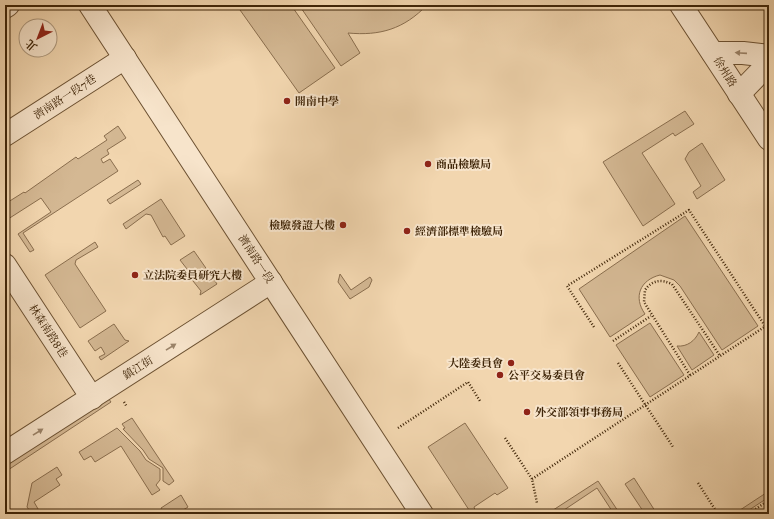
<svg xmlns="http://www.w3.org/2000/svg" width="774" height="519" font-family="'IM FELL Great Primer','Noto Serif TC',serif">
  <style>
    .green { fill: #d4b893; stroke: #8a6e4e }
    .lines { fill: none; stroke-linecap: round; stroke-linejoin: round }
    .minor-casing { stroke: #6c5132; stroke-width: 24 }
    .path { stroke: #3f2508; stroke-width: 2.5; stroke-dasharray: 1 2; stroke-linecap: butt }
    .minor { stroke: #f7e4cb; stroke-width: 22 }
    .oneway { fill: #9b846a }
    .poi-dot { fill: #8f2418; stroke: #f7e4cb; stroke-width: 1.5 }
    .labels { text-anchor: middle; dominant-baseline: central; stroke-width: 4; stroke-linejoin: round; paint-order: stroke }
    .street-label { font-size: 11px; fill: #3f2508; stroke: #f7e4cb }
    .poi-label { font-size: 11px; font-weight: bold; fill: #3f2508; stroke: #f7e4cb; text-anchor: start }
  </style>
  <rect width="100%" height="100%" fill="#f2d6af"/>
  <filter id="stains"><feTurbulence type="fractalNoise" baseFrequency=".005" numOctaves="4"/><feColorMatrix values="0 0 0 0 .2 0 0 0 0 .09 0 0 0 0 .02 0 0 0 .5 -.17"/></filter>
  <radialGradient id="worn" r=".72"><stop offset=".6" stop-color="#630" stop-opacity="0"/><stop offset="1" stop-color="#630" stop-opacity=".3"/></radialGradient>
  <!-- green -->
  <g class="green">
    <polygon points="248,5 291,5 335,68 299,93 240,10"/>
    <path d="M299 5H342L369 8 382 5H427C404 29 380 36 348 33L360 53 341 66Z"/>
    <polygon points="685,111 694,124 675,136 673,133 642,153 675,204 643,226 603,162"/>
    <polygon points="118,126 126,138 107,150 109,154 101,159 103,163 110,159 118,171 23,233 34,250 30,252 18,234 51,212 41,198 5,221 5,204 24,192 25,193 76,157 78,159 107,140 104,136"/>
    <polygon points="702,143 725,180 697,199 693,192 701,186 685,159 689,152"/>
    <polygon points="138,180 141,184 110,204 107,200"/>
    <polygon points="161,199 185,236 171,245 165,236 163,237 151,215 146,214 126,229 123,224"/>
    <path d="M685 216 758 326 722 350 680 286 674 280 660 275C640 280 633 297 645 314L610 337 579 289Z"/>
    <polygon points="95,242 98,247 76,260 75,264 106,311 80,328 45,275"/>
    <polygon points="194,251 217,284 200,295 201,291 185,271 187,269 180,260"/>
    <polygon points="340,274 351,290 370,277 372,280 369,287 350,299 338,282"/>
    <polygon points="650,323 684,375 650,397 616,345"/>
    <polygon points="114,324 125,340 129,341 101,360 99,357 105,354 101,347 95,351 88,341"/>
    <path d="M699 332 714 355 692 370 677 346C687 347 695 341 699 332Z"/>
    <polygon points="106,395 111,402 8,470 5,466 5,462"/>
    <polygon points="132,418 174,481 169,485 163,481 163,468 149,459 143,450 123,429 125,428 122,424"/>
    <polygon points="465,423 508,488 497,495 495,493 474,507 475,510 471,513 428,447"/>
    <polygon points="117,428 140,451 146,460 160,469 160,480 156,485 160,490 152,495 121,446 95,462 91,456 84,460 79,452"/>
    <polygon points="57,467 62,475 56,479 60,485 34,502 41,514 32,514 27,507 32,483"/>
    <polygon points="634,478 657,514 645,514 625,484"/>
    <polygon points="598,481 620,514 614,514 597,488 558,514 547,514"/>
    <polygon points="769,491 769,497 743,514 734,514"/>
    <polygon points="181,495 188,507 180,512 181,514 177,514 174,511 169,514 164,514 161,508"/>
  </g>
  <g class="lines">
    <defs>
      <g id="minor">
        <polyline points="90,5 422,514"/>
        <polyline points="681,5 769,139"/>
        <polyline points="5,7 8,5"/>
        <polyline points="713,53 743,53 769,56"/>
        <polyline points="739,94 769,63"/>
        <polyline points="5,135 125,58"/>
        <polyline points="5,265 92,398"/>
        <polyline points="5,453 271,282"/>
      </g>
    </defs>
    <!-- minor casing -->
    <use href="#minor" class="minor-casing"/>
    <!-- path -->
    <g class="path">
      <polyline points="594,327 567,286 689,210 769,332"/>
      <polyline points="613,341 651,316"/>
      <polyline points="618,363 673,447"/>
      <path d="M690 375 644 302 645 290C652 280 661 279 672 284L720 356"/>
      <polyline points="124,402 127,407"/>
      <polyline points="398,428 468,382 480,401"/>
      <polyline points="505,438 532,479 537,503"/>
      <polyline points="532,479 769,324"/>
      <polyline points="698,483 718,514"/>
      <polyline points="759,511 760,514"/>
      <polyline points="748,514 769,500"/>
    </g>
    <!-- minor -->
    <use href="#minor" class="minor"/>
  </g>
  <!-- one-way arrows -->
  <defs><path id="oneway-solid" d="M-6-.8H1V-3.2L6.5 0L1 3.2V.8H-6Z"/></defs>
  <g class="oneway">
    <use href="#oneway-solid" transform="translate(741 53) rotate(-176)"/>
    <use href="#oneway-solid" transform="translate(171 347) rotate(-32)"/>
    <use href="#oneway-solid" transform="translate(38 432) rotate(-32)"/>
  </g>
  <!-- markers -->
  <g class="poi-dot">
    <circle cx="287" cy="101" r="4"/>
    <circle cx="428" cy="164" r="4"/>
    <circle cx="343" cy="225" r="4"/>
    <circle cx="407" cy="231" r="4"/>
    <circle cx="135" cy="275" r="4"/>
    <circle cx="511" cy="363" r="4"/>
    <circle cx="500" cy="375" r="4"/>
    <circle cx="527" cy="412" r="4"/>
  </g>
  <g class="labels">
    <!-- street labels -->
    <g class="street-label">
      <text transform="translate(725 72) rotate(58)">徐州路</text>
      <text transform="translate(65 97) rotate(-33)">濟南路一段7巷</text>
      <text transform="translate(256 259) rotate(57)">濟南路一段</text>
      <text transform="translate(48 331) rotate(57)">林森南路8巷</text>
      <text transform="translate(138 368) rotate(-32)">鎮江街</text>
    </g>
    <!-- poi labels -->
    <g class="poi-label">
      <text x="295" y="101">開南中學</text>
      <text x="436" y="164">商品檢驗局</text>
      <text x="335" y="225" text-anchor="end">檢驗發證大樓</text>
      <text x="415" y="231">經濟部標準檢驗局</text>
      <text x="143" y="275">立法院委員研究大樓</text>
      <text x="503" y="363" text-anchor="end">大陸委員會</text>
      <text x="508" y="375">公平交易委員會</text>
      <text x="535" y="412">外交部領事事務局</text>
    </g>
  </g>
  <!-- margin -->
  <rect width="774" height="519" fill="none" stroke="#f2d6af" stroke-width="20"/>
  <rect x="6" y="6" width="762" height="507" fill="none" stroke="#3f2508" stroke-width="2"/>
  <rect x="10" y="10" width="754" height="499" fill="none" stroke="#3f2508"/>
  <!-- north arrow -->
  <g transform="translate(38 38) rotate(222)"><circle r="19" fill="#f7e4cb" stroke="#ad987d"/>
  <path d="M0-3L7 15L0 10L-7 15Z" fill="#8f2418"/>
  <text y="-6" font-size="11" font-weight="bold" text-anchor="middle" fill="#3f2508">北</text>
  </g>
  <rect width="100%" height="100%" filter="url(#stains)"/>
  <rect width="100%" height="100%" fill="url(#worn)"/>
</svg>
